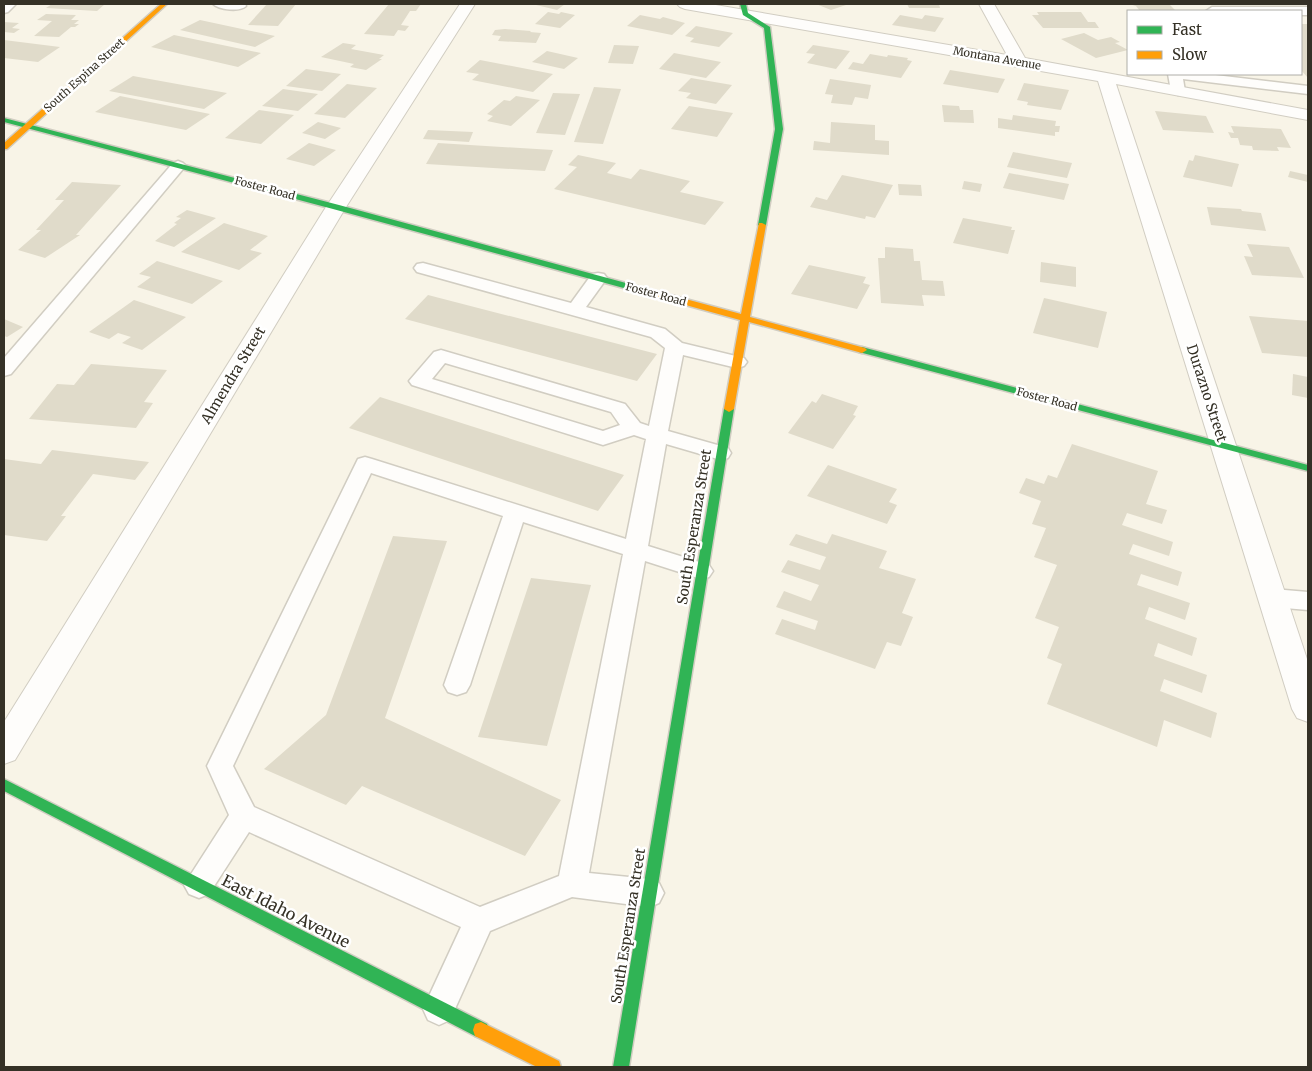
<svg xmlns="http://www.w3.org/2000/svg" width="1312" height="1071" font-family="Merriweather,serif">
  <style>
    .building { fill: #e0dbca }
    .lines { fill: none; stroke-linecap: round; stroke-linejoin: round }
    .lane-casing { stroke: #d1cdc2; stroke-width: 3 }
    .street-casing { stroke: #d1cdc2; stroke-width: 2 }
    .fast-casing { stroke: #d1cdc2; stroke-width: 3 }
    .slow-casing { stroke: #d1cdc2; stroke-width: 3 }
    .lane { fill: #fefdfb; fill-rule: evenodd }
    .street { fill: #fefdfb; fill-rule: evenodd }
    .fast { fill: #30b455; fill-rule: evenodd }
    .slow { fill: #ff9f0a; fill-rule: evenodd }
    .labels { text-anchor: middle; dominant-baseline: central; stroke-width: 5; stroke-linejoin: round; paint-order: stroke }
    .far-street-label { font-size: 11px; fill: #353126; stroke: #fff }
    .street-label { font-size: 14px; fill: #353126; stroke: #fff }
    .near-street-label { font-size: 16px; fill: #353126; stroke: #fff }
  </style>
  <rect width="100%" height="100%" fill="#f8f4e7"/>
  <!-- building -->
  <g class="building">
    <polygon points="52,4 105,4 97,11 46,8"/>
    <polygon points="267,4 296,4 278,26 248,25"/>
    <polygon points="389,4 421,4 416,11 410,11 401,25 409,26 405,31 398,30 394,36 364,34"/>
    <polygon points="532,4 565,4 557,10"/>
    <polygon points="816,4 849,4 831,10"/>
    <polygon points="907,4 939,4 940,8 909,8"/>
    <polygon points="1129,4 1169,4 1176,11 1140,11 1136,6"/>
    <polygon points="548,12 559,14 561,12 575,15 560,28 535,24"/>
    <polygon points="1037,12 1081,12 1088,22 1095,22 1099,28 1043,28 1032,15 1039,15"/>
    <polygon points="46,14 76,15 71,20 79,20 74,24 79,24 75,27 71,27 59,37 34,36 52,21 37,20"/>
    <polygon points="640,15 660,19 663,17 685,23 672,35 627,26"/>
    <polygon points="900,15 922,19 925,15 944,18 935,32 892,25"/>
    <polygon points="200,20 275,36 255,47 180,30"/>
    <polygon points="4,22 19,23 12,28 20,29 14,33 4,32"/>
    <polygon points="1301,24 1308,24 1308,78 1301,70"/>
    <polygon points="696,26 733,33 719,47 690,42 694,38 685,36"/>
    <polygon points="505,29 531,31 530,32 541,33 536,43 498,41 501,36 492,35 495,30"/>
    <polygon points="1084,33 1098,40 1111,37 1120,42 1115,43 1128,50 1096,58 1061,39"/>
    <polygon points="174,35 261,53 238,67 151,47"/>
    <polygon points="4,40 60,47 38,62 4,58"/>
    <polygon points="343,43 356,45 351,49 384,55 379,59 382,59 366,70 350,67 354,64 321,57"/>
    <polygon points="614,45 639,46 633,64 608,63"/>
    <polygon points="813,45 850,51 836,69 807,63 815,54 806,53"/>
    <polygon points="547,51 578,58 564,69 532,62"/>
    <polygon points="674,53 721,62 706,78 659,69"/>
    <polygon points="870,54 887,57 888,55 908,58 907,60 912,61 901,78 848,69 853,62 863,64"/>
    <polygon points="480,60 553,74 533,92 472,80 479,74 466,72"/>
    <polygon points="306,69 341,74 322,91 286,86"/>
    <polygon points="950,70 1005,79 998,93 943,84"/>
    <polygon points="133,76 227,93 204,109 109,91"/>
    <polygon points="691,78 732,85 716,104 686,98 691,93 678,91"/>
    <polygon points="830,79 871,85 868,99 855,97 852,105 831,103 833,95 825,94"/>
    <polygon points="1024,83 1069,90 1061,110 1027,105 1028,102 1017,100"/>
    <polygon points="347,84 377,88 345,118 314,114"/>
    <polygon points="594,87 621,89 603,144 574,142"/>
    <polygon points="283,89 318,94 298,111 262,106"/>
    <polygon points="553,93 580,94 565,135 536,133"/>
    <polygon points="120,96 210,114 186,130 95,112"/>
    <polygon points="516,96 540,100 511,126 487,121 493,116 487,114 504,100 510,101"/>
    <polygon points="942,105 959,106 960,110 973,110 974,123 944,122"/>
    <polygon points="689,106 733,113 717,137 671,129"/>
    <polygon points="259,110 294,115 261,144 225,138"/>
    <polygon points="1155,111 1206,116 1214,133 1163,130"/>
    <polygon points="1013,115 1056,121 1055,126 1060,126 1059,132 1055,132 1055,136 998,128 998,118 1012,120"/>
    <polygon points="318,122 341,128 325,139 302,133"/>
    <polygon points="831,122 875,125 875,140 889,141 889,155 813,150 814,141 830,143"/>
    <polygon points="1231,126 1281,129 1291,148 1277,147 1279,151 1253,150 1252,146 1240,145 1238,138 1231,138 1228,132 1234,133"/>
    <polygon points="428,130 473,132 469,142 423,139"/>
    <polygon points="309,143 336,150 314,166 286,159"/>
    <polygon points="438,143 553,150 545,171 426,164"/>
    <polygon points="1013,152 1072,163 1067,178 1007,167"/>
    <polygon points="578,155 616,163 607,173 631,179 640,169 690,181 680,192 724,202 705,225 554,189 577,167 568,165"/>
    <polygon points="1195,155 1239,164 1232,187 1183,177 1189,160 1193,161"/>
    <polygon points="1290,171 1308,175 1308,182 1288,177"/>
    <polygon points="1009,173 1069,184 1064,200 1003,188"/>
    <polygon points="842,175 893,185 875,218 866,216 865,219 810,207 816,197 827,200"/>
    <polygon points="964,181 982,184 980,192 962,189"/>
    <polygon points="72,182 121,185 76,235 80,235 45,258 18,250 41,230 36,230 64,200 55,200"/>
    <polygon points="898,184 921,185 922,196 899,195"/>
    <polygon points="1207,207 1241,209 1242,211 1261,213 1266,231 1211,225"/>
    <polygon points="187,210 216,218 174,247 155,241 177,224 174,223 181,218 176,217"/>
    <polygon points="963,218 1012,227 1011,230 1015,230 1008,254 953,243"/>
    <polygon points="224,223 268,236 250,250 262,253 239,270 181,252"/>
    <polygon points="1247,244 1289,247 1304,278 1252,275 1244,256 1253,257"/>
    <polygon points="885,247 913,249 914,261 920,261 922,280 943,281 945,296 922,295 924,306 881,303 878,258 885,258"/>
    <polygon points="157,261 223,281 192,304 137,287 151,277 139,274"/>
    <polygon points="1041,262 1076,267 1076,287 1040,282"/>
    <polygon points="809,265 866,277 863,283 870,285 857,309 791,294"/>
    <polygon points="428,295 657,354 637,381 405,319"/>
    <polygon points="1044,298 1107,312 1098,348 1033,333"/>
    <polygon points="134,300 186,317 142,350 122,343 131,337 118,333 109,339 89,332"/>
    <polygon points="1249,316 1308,321 1308,357 1262,353"/>
    <polygon points="4,319 23,327 7,337 4,336"/>
    <polygon points="91,364 167,370 144,402 153,403 136,428 29,419 57,384 74,385"/>
    <polygon points="1293,374 1308,377 1308,398 1292,395"/>
    <polygon points="822,394 858,406 853,415 856,416 833,449 788,433 812,401 816,403"/>
    <polygon points="380,397 624,475 598,511 349,428"/>
    <polygon points="1072,444 1158,471 1146,504 1167,510 1162,524 1127,513 1122,525 1173,542 1169,556 1133,544 1129,554 1182,572 1178,586 1141,574 1137,585 1190,603 1185,620 1149,607 1145,619 1197,638 1192,656 1158,643 1154,656 1207,675 1202,693 1164,679 1160,691 1217,713 1211,738 1164,720 1157,747 1047,704 1062,664 1047,658 1059,627 1035,618 1057,565 1034,557 1046,528 1032,524 1041,501 1019,493 1026,478 1044,484 1048,475 1057,478"/>
    <polygon points="52,450 149,462 135,480 93,474 61,516 66,516 47,541 4,535 4,459 41,464"/>
    <polygon points="828,465 897,489 889,502 897,505 887,524 807,496"/>
    <polygon points="796,534 827,544 832,534 887,551 879,568 916,579 902,613 913,617 901,646 887,642 875,669 775,634 782,619 815,630 818,621 776,607 784,591 811,601 819,585 781,572 788,560 820,570 826,557 789,545"/>
    <polygon points="393,536 447,541 385,718 561,800 525,856 362,786 346,805 264,769 326,715"/>
    <polygon points="531,578 591,585 547,746 478,737"/>
  </g>
  <g class="lines">
    <defs>
      <g id="lane">
        <polygon points="4,4 16,4 8,12 4,13"/>
        <path d="M213 4H245L246 6C240 12 219 10 213 4Z"/>
        <polygon points="1212,7 1308,7 1308,15 1301,15 1301,11 1206,11"/>
        <polygon points="1168,74 1207,74 1308,86 1308,94 1183,79 1185,91 1178,95 1171,91"/>
        <polygon points="178,161 183,163 186,166 183,169 11,374 4,376 4,358 173,163"/>
        <path d="M423 263 571 303 592 274 598 273 604 274 607 278 586 307 665 329 682 343 744 358 747 362 744 366 737 368 683 355 668 431 728 448 731 453 728 458 721 460 666 444 648 546 709 565 713 571 709 577 701 579 645 561 589 873 649 879 659 883 664 893 659 903 649 907 572 897 490 931 450 1020 439 1025 428 1020 423 1009 461 927 249 832 209 894 199 898 189 894 184 885 229 815 207 766 358 459 365 457 372 459 626 539 646 439 634 435 603 445 412 385 409 381 434 352 441 350 625 404 640 423 649 426 665 348 651 337 417 272 414 268 417 264ZM445 363 611 412 620 425 603 431 432 379ZM371 473 503 516 444 685 448 692 457 695 466 692 470 685 523 522 623 554 559 876 480 907 254 807 233 766Z"/>
        <polygon points="1273,589 1308,592 1308,610 1273,607 1265,604 1261,598 1265,592"/>
      </g>
      <g id="street">
        <polygon points="460,4 475,4 346,207 15,760 4,764 4,722 326,207"/>
        <polygon points="677,4 710,4 1007,55 979,4 994,4 1025,58 1308,110 1308,120 1116,84 1308,662 1308,722 1297,718 1292,709 1098,81 685,9 680,7"/>
      </g>
      <g id="fast">
        <polygon points="740,4 746,4 748,13 770,27 783,129 766,225 762,227 758,225 775,129 764,28 743,15"/>
        <polygon points="4,118 339,205 659,292 660,294 656,297 653,296 333,209 4,122"/>
        <polygon points="862,347 1308,465 1308,471 859,352 859,348"/>
        <polygon points="729,406 734,409 629,1067 613,1067 724,409"/>
        <polygon points="4,779 487,1024 489,1030 487,1036 481,1038 475,1036 4,791"/>
      </g>
      <g id="slow">
        <polygon points="161,4 167,4 7,149 4,149 4,143"/>
        <polygon points="759,223 762,223 766,225 750,317 865,348 867,350 862,353 749,322 734,409 729,412 724,409 740,320 653,296 652,294 656,291 741,314"/>
        <polygon points="481,1022 559,1061 561,1067 537,1067 475,1036 473,1030 475,1024"/>
      </g>
    </defs>
    <!-- lane casing -->
    <use href="#lane" class="lane-casing"/>
    <!-- street casing -->
    <use href="#street" class="street-casing"/>
    <!-- fast casing -->
    <use href="#fast" class="fast-casing"/>
    <!-- slow casing -->
    <use href="#slow" class="slow-casing"/>
    <!-- lane -->
    <use href="#lane" class="lane"/>
    <!-- street -->
    <use href="#street" class="street"/>
    <!-- fast -->
    <use href="#fast" class="fast"/>
    <!-- slow -->
    <use href="#slow" class="slow"/>
  </g>
  <g class="labels">
    <!-- far-street labels -->
    <g class="far-street-label">
      <text transform="translate(997 58) rotate(10)">Montana Avenue</text>
      <text transform="translate(84 75) rotate(-42)">South Espina Street</text>
      <text transform="translate(265 188) rotate(15)">Foster Road</text>
      <text transform="translate(656 294) rotate(15)">Foster Road</text>
      <text transform="translate(1047 399) rotate(15)">Foster Road</text>
    </g>
    <!-- street labels -->
    <g class="street-label">
      <text transform="translate(233 375) rotate(-59)">Almendra Street</text>
      <text transform="translate(1207 393) rotate(72)">Durazno Street</text>
      <text transform="translate(694 527) rotate(-81)">South Esperanza Street</text>
      <text transform="translate(628 926) rotate(-81)">South Esperanza Street</text>
    </g>
    <!-- near-street labels -->
    <g class="near-street-label">
      <text transform="translate(286 911) rotate(27)">East Idaho Avenue</text>
    </g>
  </g>
  <!-- border -->
  <rect width="1312" height="1071" fill="none" stroke="#353126" stroke-width="10"/>
  <!-- legend -->
  <rect x="1127" y="10" width="175" height="65" fill="#ffffff" stroke="#aeada8"/>
  <rect x="1137" y="26" width="25" height="8" fill="#30b455" stroke="#aeada8"/>
  <text x="1172" y="35" font-size="15" fill="#353126">Fast</text>
  <rect x="1137" y="51" width="25" height="8" fill="#ff9f0a" stroke="#aeada8"/>
  <text x="1172" y="60" font-size="15" fill="#353126">Slow</text>
</svg>
